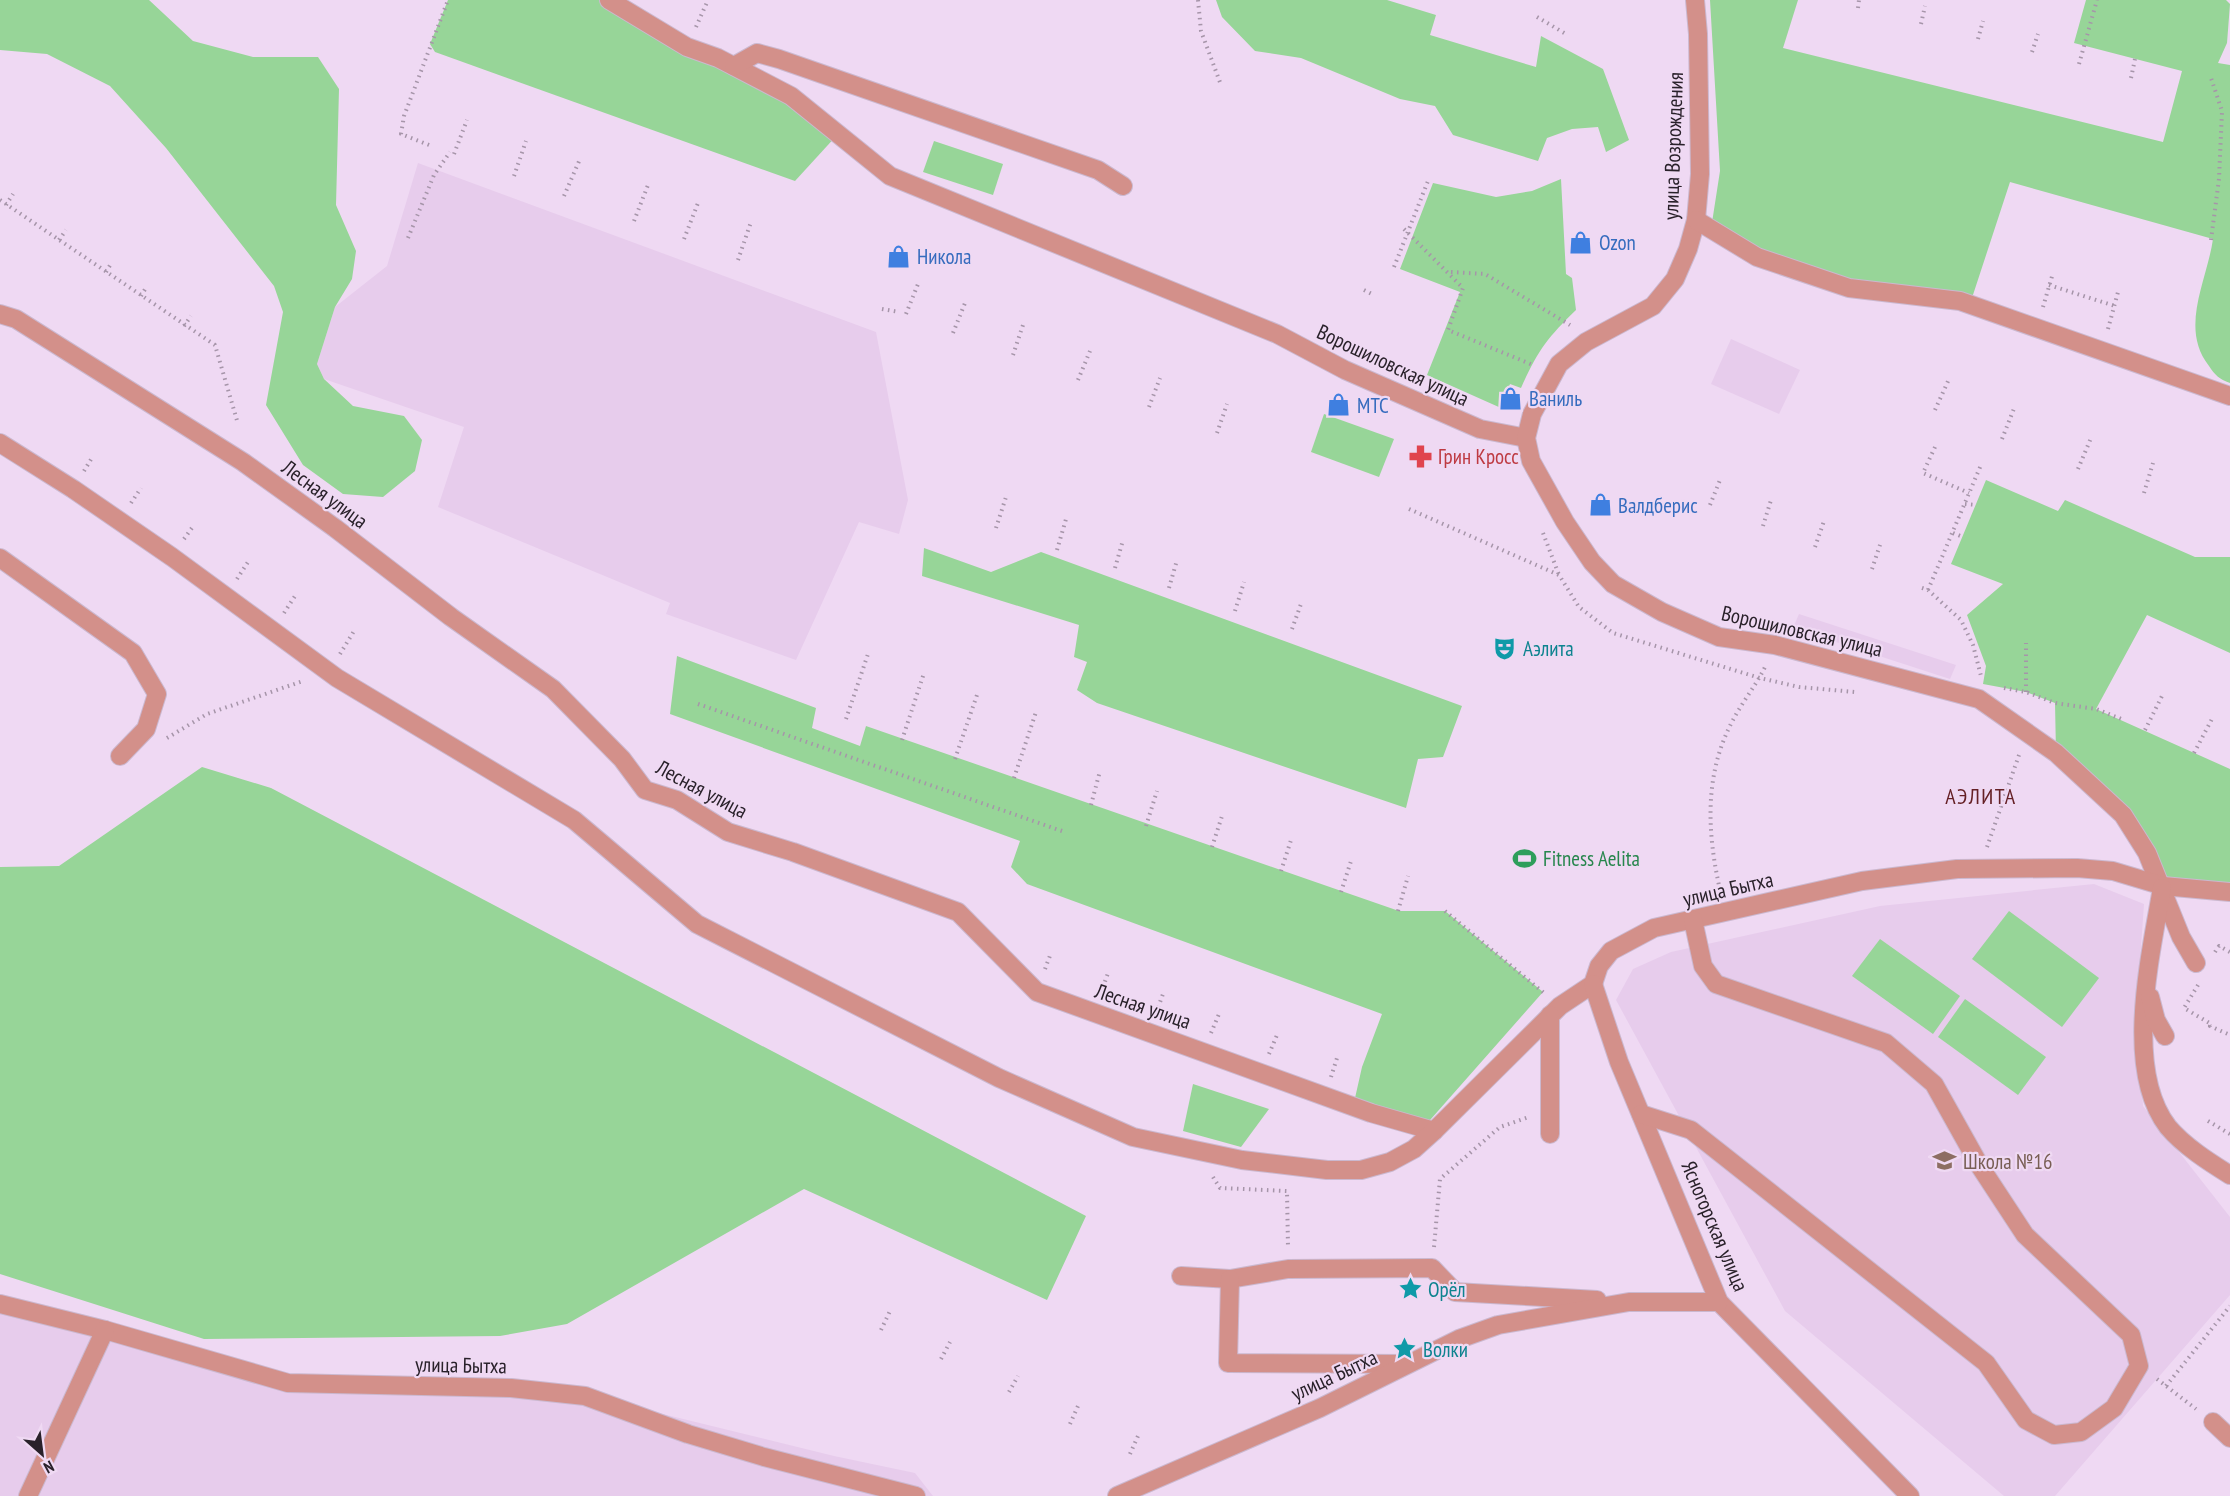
<svg xmlns="http://www.w3.org/2000/svg" width="2230" height="1496" font-family="'PT Sans Narrow',sans-serif">
  <style>
    .built { fill: #e7ccec }
    .green { fill: #97d598 }
    .lines { fill: none; stroke-linecap: round; stroke-linejoin: round }
    .minor-casing { stroke: #cbb8cf; stroke-width: 20 }
    .path { stroke: #a695a9; stroke-width: 4; stroke-dasharray: 1.5 4.5; stroke-linecap: butt }
    .minor { stroke: #d3908a; stroke-width: 18 }
    .labels { text-anchor: middle; dominant-baseline: central; stroke-width: 4.5; stroke-linejoin: round; paint-order: stroke }
    .street-label { font-size: 21px; fill: #29212a; stroke: #efd9f3 }
    .shop-label { font-size: 21px; fill: #366cbe; stroke: #efd9f3; text-anchor: start }
    .health-label { font-size: 21px; fill: #be3a42; stroke: #efd9f3; text-anchor: start }
    .culture-label { font-size: 21px; fill: #0d838f; stroke: #efd9f3; text-anchor: start }
    .leisure-label { font-size: 21px; fill: #27864d; stroke: #efd9f3; text-anchor: start }
    .education-label { font-size: 21px; fill: #785e54; stroke: #efd9f3; text-anchor: start }
    .neighbourhood-label { font-size: 22px; letter-spacing: 1.5px; fill: #652025; stroke: #efd9f3 }
  </style>
  <rect width="100%" height="100%" fill="#efd9f3"/>
  <!-- built -->
  <g class="built">
    <polygon points="418,163 876,332 908,500 899,534 859,522 796,660 666,614 670,603 438,507 464,427 324,379 317,364 335,307 387,266"/>
    <polygon points="1731,339 1800,370 1779,414 1711,384"/>
    <polygon points="1799,614 1956,665 1950,679 1793,628"/>
    <polygon points="2094,884 2144,904 2137,1005 2143,1106 2230,1217 2230,1295 2055,1496 2004,1496 1785,1311 1616,1000 1633,969 1671,952 1880,906"/>
    <polygon points="0,1304 285,1374 622,1404 834,1456 915,1473 933,1496 0,1496"/>
  </g>
  <!-- green -->
  <g class="green">
    <polygon points="0,0 149,0 193,41 253,57 318,57 339,89 336,205 356,251 352,279 335,307 317,364 324,379 353,406 404,416 422,440 415,471 383,497 343,494 303,465 266,405 283,312 274,286 166,148 110,86 47,54 0,50"/>
    <polygon points="448,0 609,0 718,58 838,134 795,181 435,52 430,44"/>
    <polygon points="1216,0 1387,0 1436,15 1430,35 1536,67 1541,36 1603,69 1629,140 1606,152 1598,127 1572,129 1547,138 1538,161 1453,135 1435,106 1400,99 1301,58 1255,51 1222,17"/>
    <path d="M1710 0H1798L1783 48 2163 142 2182 71 2074 43 2086 0H2226L2230 4 2227 43 2218 63 2230 65V383C2219 379 2215 375 2209 366 2179 328 2207 281 2213 239L2010 182 1970 304 1849 288 1711 229 1720 171Z"/>
    <polygon points="934,141 1003,164 993,195 923,172"/>
    <path d="M1561 179 1566 274 1572 278 1576 310C1547 338 1537 352 1521 388L1510 384 1501 408 1427 375 1460 292 1400 269 1433 183 1496 197 1532 191Z"/>
    <polygon points="1324,414 1394,439 1379,477 1311,452"/>
    <polygon points="1986,480 2058,511 2065,500 2195,557 2230,557 2230,653 2147,615 2096,709 2230,769 2230,892 2163,886 2147,853 2056,753 2055,703 2026,692 1983,684 1986,666 1967,615 2003,584 1951,564"/>
    <polygon points="924,548 991,572 1041,552 1462,706 1443,757 1418,759 1406,808 1097,703 1077,690 1087,662 1074,657 1079,625 922,576"/>
    <polygon points="677,656 816,708 812,728 860,746 866,726 1399,911 1445,911 1543,992 1423,1128 1353,1107 1362,1067 1382,1014 1027,884 1011,867 1020,841 670,714"/>
    <polygon points="202,767 271,788 1086,1216 1047,1300 804,1189 567,1324 500,1336 204,1339 0,1274 0,867 59,866"/>
    <polygon points="2009,911 2099,978 2062,1027 1972,959"/>
    <polygon points="1880,939 1960,996 1933,1034 1852,976"/>
    <polygon points="1965,999 2046,1057 2018,1095 1938,1037"/>
    <polygon points="1193,1084 1269,1109 1241,1147 1183,1131"/>
  </g>
  <g class="lines">
    <defs>
      <g id="minor">
        <polyline points="609,0 687,47 718,58 791,96 890,176 1277,334 1345,370 1480,429 1526,438"/>
        <polyline points="1695,0 1698,34 1700,174 1696,220 1688,249 1675,279 1653,306 1586,342 1559,364 1532,414 1526,438 1531,461 1565,522 1592,562 1613,584 1662,612 1719,637 1775,645 1979,699 2056,753 2123,815 2147,853 2181,937 2196,963"/>
        <polyline points="734,66 757,53 779,59 1098,170 1123,186"/>
        <polyline points="1696,220 1757,257 1849,288 1960,301 2230,396"/>
        <polyline points="0,314 16,319 243,462 335,528 451,617 553,689 622,759 645,790 677,800 728,832 793,852 958,912 1037,992 1371,1113 1434,1131"/>
        <polyline points="0,443 73,489 172,557 337,678 574,820 697,924 999,1078 1133,1137 1242,1160 1327,1170 1361,1170 1390,1162 1414,1149 1434,1131 1560,1006 1593,984 1599,966 1611,951 1654,928 1862,881 1957,869 2077,868 2113,871 2163,886 2230,892"/>
        <polyline points="0,558 133,653 157,694 146,729 120,756"/>
        <path d="M2162 888C2151 954 2123 1069 2168 1127 2184 1146 2209 1162 2230 1175"/>
        <polyline points="1593,984 1619,1062 1719,1302 1910,1496"/>
        <polyline points="2150,997 2156,1020 2165,1036"/>
        <polyline points="1550,1015 1550,1134"/>
        <polyline points="1641,1114 1691,1130 1986,1363 2026,1420 2054,1435 2081,1432 2114,1408 2139,1366 2131,1335 2025,1235 1981,1168 1934,1084 1886,1043 1716,984 1703,966 1693,920"/>
        <polyline points="1181,1276 1230,1279 1288,1269 1432,1268 1455,1292 1597,1300"/>
        <polyline points="1230,1279 1228,1363 1407,1364"/>
        <polyline points="0,1304 105,1330 288,1383 511,1388 585,1396 688,1434 764,1457 916,1496"/>
        <polyline points="2213,1422 2230,1438"/>
        <polyline points="28,1496 105,1330"/>
        <polyline points="1117,1496 1320,1408 1459,1339 1498,1325 1629,1302 1719,1302"/>
      </g>
    </defs>
    <!-- minor casing -->
    <use href="#minor" class="minor-casing"/>
    <!-- path -->
    <g class="path">
      <polyline points="1198,0 1201,31 1221,85"/>
      <polyline points="1858,8 1859,0"/>
      <polyline points="1537,17 1566,34"/>
      <polyline points="1921,24 1925,6"/>
      <polyline points="696,27 708,0"/>
      <polyline points="1978,39 1983,21"/>
      <polyline points="2032,52 2038,34"/>
      <polyline points="2079,64 2097,0"/>
      <polyline points="2131,78 2135,59"/>
      <polyline points="429,145 401,134 404,116 448,0"/>
      <polyline points="454,154 467,120"/>
      <polyline points="514,176 526,141"/>
      <polyline points="564,196 580,159"/>
      <polyline points="0,200 215,345 238,424"/>
      <polyline points="6,205 13,194"/>
      <polyline points="634,221 648,185"/>
      <polyline points="1404,229 1463,288 1448,330 1533,365"/>
      <polyline points="408,238 434,175 450,152"/>
      <polyline points="684,239 698,203"/>
      <polyline points="59,240 66,230"/>
      <polyline points="2211,240 2219,179 2222,111 2211,78"/>
      <polyline points="738,260 751,222"/>
      <polyline points="1394,267 1428,181"/>
      <polyline points="106,272 112,262"/>
      <polyline points="1451,272 1485,274 1570,325"/>
      <polyline points="2049,285 2115,306"/>
      <polyline points="1364,290 1374,295"/>
      <polyline points="141,296 147,286"/>
      <polyline points="2043,307 2053,273"/>
      <polyline points="882,309 899,312"/>
      <polyline points="906,314 918,284"/>
      <polyline points="184,326 191,316"/>
      <polyline points="2108,329 2118,292"/>
      <polyline points="953,333 965,303"/>
      <polyline points="1013,355 1023,325"/>
      <polyline points="1078,380 1090,351"/>
      <polyline points="1149,407 1160,378"/>
      <polyline points="1935,410 1949,379"/>
      <polyline points="1217,433 1227,404"/>
      <polyline points="2002,439 2015,406"/>
      <polyline points="1935,447 1923,473 1969,493"/>
      <polyline points="2078,469 2091,438"/>
      <polyline points="84,471 93,456"/>
      <polyline points="2144,493 2153,463"/>
      <polyline points="131,503 141,488"/>
      <polyline points="1965,504 1977,505"/>
      <polyline points="1710,505 1720,480"/>
      <polyline points="1409,509 1559,575 1579,607 1613,633 1760,678 1799,687 1855,692"/>
      <polyline points="1763,526 1771,500"/>
      <polyline points="996,528 1006,497"/>
      <polyline points="1543,533 1559,575"/>
      <polyline points="1953,533 1963,537"/>
      <polyline points="184,539 194,525"/>
      <polyline points="1815,547 1824,521"/>
      <polyline points="1057,550 1066,519"/>
      <polyline points="1115,568 1123,540"/>
      <polyline points="1872,569 1881,542"/>
      <polyline points="237,579 248,562"/>
      <polyline points="1169,588 1177,560"/>
      <polyline points="1922,588 1928,590 1961,620 1973,645 1981,676"/>
      <polyline points="1928,590 1981,465"/>
      <polyline points="1235,611 1244,582"/>
      <polyline points="284,613 297,593"/>
      <polyline points="1292,629 1301,604"/>
      <polyline points="340,654 354,631"/>
      <polyline points="2004,688 2026,692 2055,703 2096,709 2124,720"/>
      <polyline points="2026,692 2026,643"/>
      <polyline points="698,704 1062,831"/>
      <polyline points="846,719 868,654"/>
      <polyline points="2145,730 2163,694"/>
      <polyline points="167,738 207,714 303,681"/>
      <polyline points="902,740 924,673"/>
      <polyline points="2194,753 2213,717"/>
      <polyline points="955,759 978,692"/>
      <polyline points="1014,778 1036,712"/>
      <polyline points="1091,805 1100,771"/>
      <polyline points="734,810 738,800"/>
      <polyline points="1146,826 1157,791"/>
      <polyline points="1212,847 1223,813"/>
      <polyline points="1987,847 2019,755"/>
      <polyline points="1281,871 1292,837"/>
      <path d="M1720 890C1707 832 1704 774 1733 720 1743 701 1757 684 1766 665"/>
      <polyline points="1341,892 1352,858"/>
      <polyline points="1398,911 1408,876"/>
      <polyline points="1445,911 1544,993"/>
      <polyline points="2215,952 2219,946 2230,952"/>
      <polyline points="1045,969 1051,953"/>
      <polyline points="2198,985 2184,1008 2211,1024 2210,1026 2230,1035"/>
      <polyline points="1101,993 1108,973"/>
      <polyline points="1156,1013 1163,994"/>
      <polyline points="1211,1033 1219,1014"/>
      <polyline points="1269,1054 1277,1035"/>
      <polyline points="1331,1077 1337,1058"/>
      <polyline points="2208,1121 2230,1134"/>
      <polyline points="1213,1177 1220,1188 1287,1191 1288,1247"/>
      <polyline points="1434,1247 1440,1179 1500,1127 1529,1117"/>
      <polyline points="881,1330 890,1311"/>
      <polyline points="941,1359 950,1342"/>
      <polyline points="2157,1379 2196,1409"/>
      <polyline points="2166,1386 2230,1306"/>
      <polyline points="1009,1392 1018,1376"/>
      <polyline points="1070,1424 1078,1406"/>
      <polyline points="1130,1454 1138,1436"/>
    </g>
    <!-- minor -->
    <use href="#minor" class="minor"/>
  </g>
  <!-- icons -->
  <defs>
    <symbol id="shop-bare" viewBox="-9 -9 18 18"><path d="M-5-2.5h2.3a2.7 3.5 0 0 1 5.4 0H5L5.5 6h-11ZM-1.5-2.5h3a1.5 2.3 0 0 0-3 0Z" fill="#3f7fe0" stroke="#efd9f3" stroke-width="2.5" paint-order="stroke"/></symbol>
    <symbol id="pharmacy-bare" viewBox="-9 -9 18 18"><path d="M-2-6h4v4h4v4h-4v4h-4v-4h-4v-4h4Z" fill="#e0444e" stroke="#efd9f3" stroke-width="2.5" paint-order="stroke"/></symbol>
    <symbol id="theatre-bare" viewBox="-9 -9 18 18"><path d="M-5-5.5Q0-4 5-5.5V0Q5 5 0 6Q-5 5-5 0ZM-3.3-2.5H-1v1.5H-3.3ZM1-2.5H3.3v1.5H1ZM-2.8 1Q0 5.5 2.8 1Z" fill="#0f9aa8" stroke="#efd9f3" stroke-width="2.5" paint-order="stroke"/></symbol>
    <symbol id="stadium-bare" viewBox="-9 -9 18 18"><path d="M0-5a6.5 5 0 1 0 0 10a6.5 5 0 1 0 0-10ZM-3.5-1.8h7v3.6h-7Z" fill="#2e9e5b" stroke="#efd9f3" stroke-width="2.5" paint-order="stroke"/></symbol>
    <symbol id="school-bare" viewBox="-9 -9 18 18"><path d="M0-5L7-2L0 1L-7-2ZM-4 1L0 2.5L4 1V4Q0 6-4 4Z" fill="#8d6e63" stroke="#efd9f3" stroke-width="2.5" paint-order="stroke"/></symbol>
    <symbol id="sight-bare" viewBox="-9 -9 18 18"><path d="M0-6L1.8-2.2L6-1.7L2.9 1.2L3.7 5.4L0 3.3L-3.7 5.4L-2.9 1.2L-6-1.7L-1.8-2.2Z" fill="#0f9aa8" stroke="#efd9f3" stroke-width="2.5" paint-order="stroke"/></symbol>
  </defs>
  <g fill-rule="evenodd">
    <use href="#shop-bare" x="1564" y="226" width="33" height="33"/>
    <use href="#shop-bare" x="882" y="240" width="33" height="33"/>
    <use href="#shop-bare" x="1494" y="382" width="33" height="33"/>
    <use href="#shop-bare" x="1322" y="388" width="33" height="33"/>
    <use href="#pharmacy-bare" x="1404" y="440" width="33" height="33"/>
    <use href="#shop-bare" x="1584" y="488" width="33" height="33"/>
    <use href="#theatre-bare" x="1488" y="632" width="33" height="33"/>
    <use href="#stadium-bare" x="1508" y="842" width="33" height="33"/>
    <use href="#school-bare" x="1928" y="1144" width="33" height="33"/>
    <use href="#sight-bare" x="1394" y="1272" width="33" height="33"/>
    <use href="#sight-bare" x="1388" y="1332" width="33" height="33"/>
  </g>
  <g class="labels">
    <!-- street labels -->
    <g class="street-label">
      <text transform="translate(1673 146) rotate(-88)">улица Возрождения</text>
      <text transform="translate(1393 365) rotate(25)">Ворошиловская улица</text>
      <text transform="translate(325 494) rotate(36)">Лесная улица</text>
      <text transform="translate(1802 631) rotate(13)">Ворошиловская улица</text>
      <text transform="translate(702 789) rotate(28)">Лесная улица</text>
      <text transform="translate(1728 889) rotate(-13)">улица Бытха</text>
      <text transform="translate(1143 1006) rotate(19)">Лесная улица</text>
      <text transform="translate(1715 1226) rotate(67)">Ясногорская улица</text>
      <text transform="translate(461 1365) rotate(1)">улица Бытха</text>
      <text transform="translate(1334 1375) rotate(-25)">улица Бытха</text>
    </g>
    <!-- shop labels -->
    <g class="shop-label">
      <text x="1599" y="242">Ozon</text>
      <text x="917" y="256">Никола</text>
      <text x="1529" y="398">Ваниль</text>
      <text x="1357" y="405">МТС</text>
      <text x="1618" y="505">Валдберис</text>
    </g>
    <!-- health labels -->
    <g class="health-label">
      <text x="1438" y="456">Грин Кросс</text>
    </g>
    <!-- culture labels -->
    <g class="culture-label">
      <text x="1523" y="648">Аэлита</text>
      <text x="1428" y="1289">Орёл</text>
      <text x="1423" y="1349">Волки</text>
    </g>
    <!-- leisure labels -->
    <g class="leisure-label">
      <text x="1543" y="858">Fitness Aelita</text>
    </g>
    <!-- education labels -->
    <g class="education-label">
      <text x="1963" y="1161">Школа №16</text>
    </g>
    <!-- neighbourhood labels -->
    <g class="neighbourhood-label">
      <text x="1981" y="796">АЭЛИТА</text>
    </g>
  </g>
  <!-- north arrow -->
  <g transform="translate(42 1454) rotate(152)" stroke="#efd9f3" stroke-width="4.5" paint-order="stroke">
  <path d="M0-4.5L10 22L0 15L-10 22Z" fill="#29212a"/>
  <text y="-9" font-size="16" font-weight="bold" text-anchor="middle" fill="#29212a">N</text>
  </g>
</svg>
